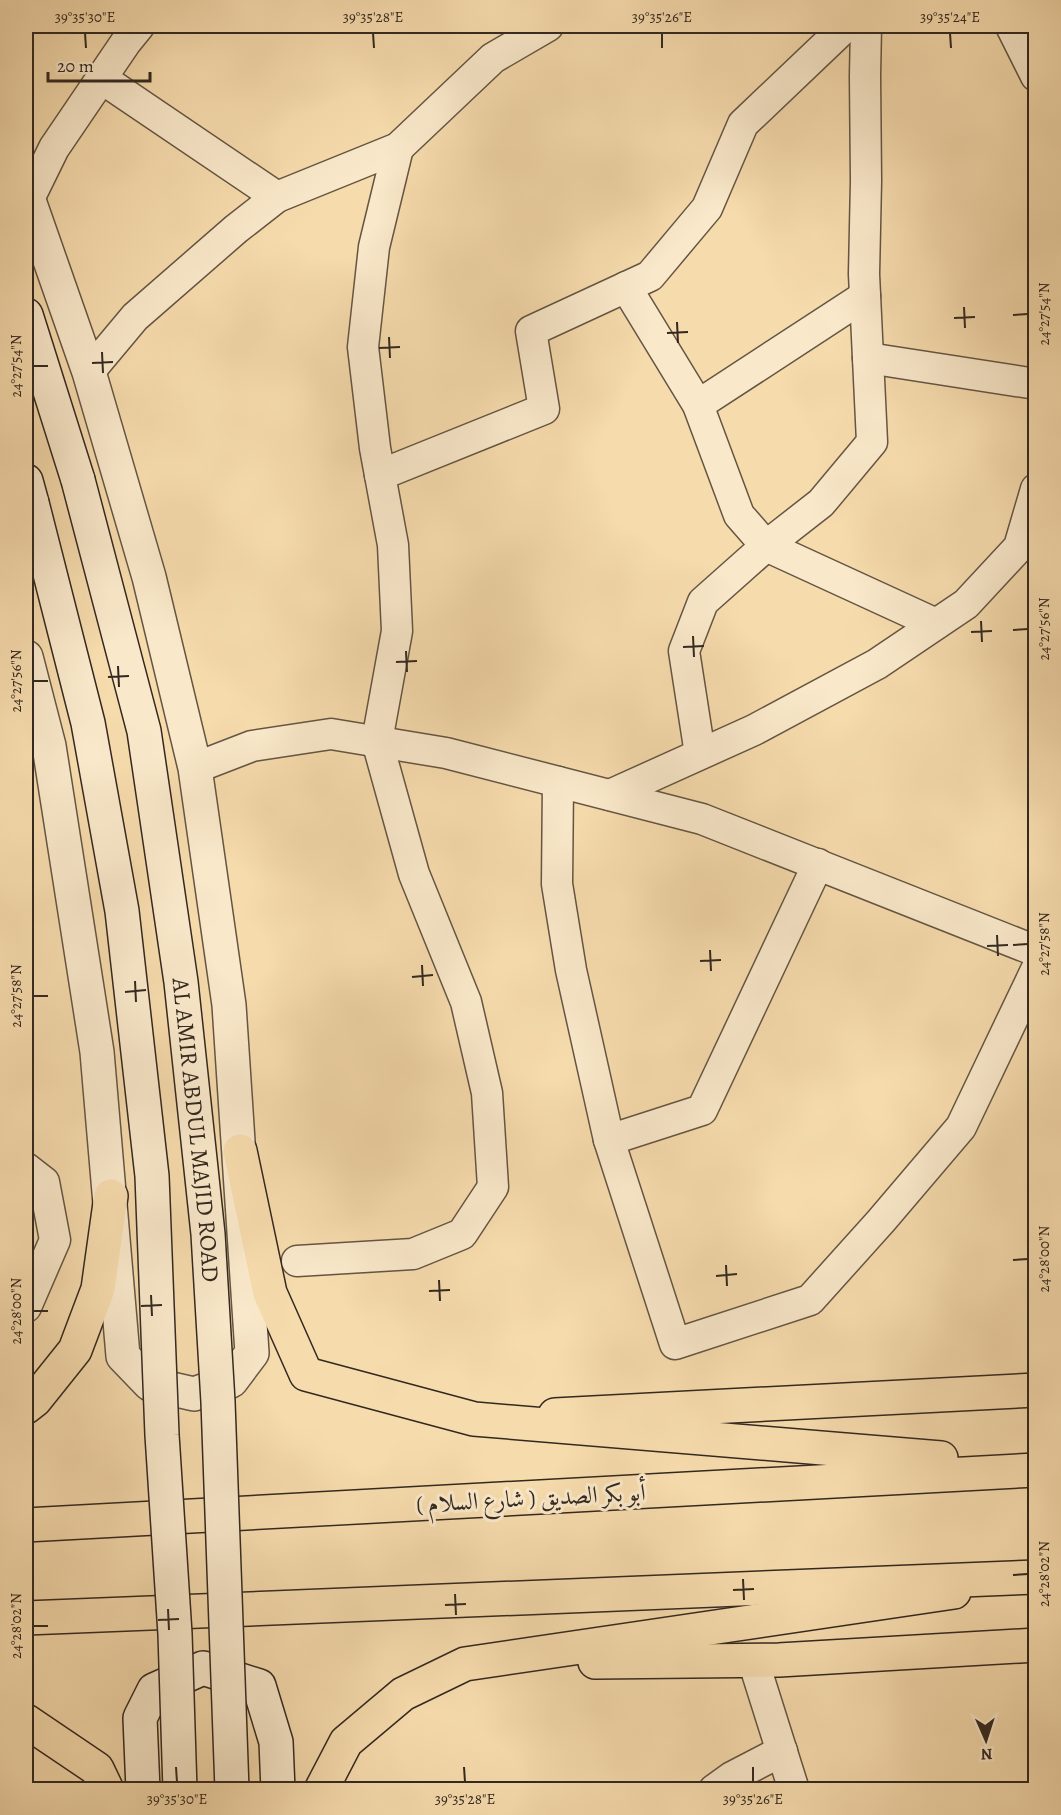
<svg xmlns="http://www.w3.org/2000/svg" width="1061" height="1815" font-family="Alegreya,Amiri,serif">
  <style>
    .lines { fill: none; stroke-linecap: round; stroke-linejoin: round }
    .minor-casing { stroke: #645543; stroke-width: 33 }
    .tertiary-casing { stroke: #645543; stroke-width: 36 }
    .secondary-casing { stroke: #332820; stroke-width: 36 }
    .primary-casing { stroke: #332820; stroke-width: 36 }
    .motorway-casing { stroke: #332820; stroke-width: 36 }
    .minor { stroke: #f9e8ca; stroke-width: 30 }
    .tertiary { stroke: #f9e8ca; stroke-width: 33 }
    .secondary { stroke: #f9e8ca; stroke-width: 33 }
    .primary { stroke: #f6dbad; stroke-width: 33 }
    .motorway { stroke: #f6dbad; stroke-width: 33 }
    .secondary-bridge-casing { stroke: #332820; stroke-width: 36; stroke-linecap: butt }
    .secondary-bridge { stroke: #f9e8ca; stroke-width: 33 }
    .ticks { fill: none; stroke: #332820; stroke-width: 2 }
    .labels { text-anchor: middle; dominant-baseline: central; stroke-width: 6; stroke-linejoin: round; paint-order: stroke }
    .street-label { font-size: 24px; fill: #332820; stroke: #f9e8ca }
    .neatline { fill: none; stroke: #332820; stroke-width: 2 }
    .ticks-label { font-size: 15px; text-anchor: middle; fill: #332820 }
  </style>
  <rect width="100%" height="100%" fill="#f6dbad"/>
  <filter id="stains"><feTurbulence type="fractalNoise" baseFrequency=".00333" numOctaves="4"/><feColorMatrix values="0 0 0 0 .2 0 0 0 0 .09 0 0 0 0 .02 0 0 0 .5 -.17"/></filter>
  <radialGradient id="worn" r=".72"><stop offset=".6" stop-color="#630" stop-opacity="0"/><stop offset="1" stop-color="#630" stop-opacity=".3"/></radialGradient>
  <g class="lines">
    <defs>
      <g id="minor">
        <polyline points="1011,26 1036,76"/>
        <polyline points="101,78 277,197"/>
        <polyline points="28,201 54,148 126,42 139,26"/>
        <polyline points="626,287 698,405 739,515 766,546 936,624"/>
        <polyline points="868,358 1036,384"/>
        <polyline points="89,372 135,317 236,229 277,197 398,148 493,58 548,26"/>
        <polyline points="698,405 865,296"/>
        <polyline points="380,475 544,409 531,331 650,276 707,208 743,124 846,26"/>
        <polyline points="700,754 684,651 703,602 766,546 821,503 872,442 864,274 866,181 865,76 866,26"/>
        <polyline points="195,768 252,746 331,734 446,753 702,819 1036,951"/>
        <polyline points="558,782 557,884 571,970 609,1140 675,1344 810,1300 881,1221 961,1127 1036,970"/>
        <polyline points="610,795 754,730 877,664 966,604 1019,547 1036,489"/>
        <polyline points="609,1140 702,1110 818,864"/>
        <polyline points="26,1168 44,1182 55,1240 26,1307"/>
        <polyline points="297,1261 413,1254 462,1234 493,1187 487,1093 466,1002 414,874 377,741 397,631 393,545 375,448 363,347 374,247 398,148"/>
        <polyline points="753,1660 794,1790"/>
        <polyline points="714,1790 732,1777 782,1751"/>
      </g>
      <polyline id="tertiary" points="26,192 89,372 149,577 195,768 229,1005 252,1353 231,1381 194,1394 150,1384 123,1356 97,1052 49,746 26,657"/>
      <g id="secondary">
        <polyline points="26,315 78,480"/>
        <polyline points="26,481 32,503"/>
        <polyline points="143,1790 140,1718 154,1690 203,1668 259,1686 276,1742 278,1790"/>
      </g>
      <g id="primary">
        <polyline points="26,1407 35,1400 75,1350 98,1289 111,1196"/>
        <polyline points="555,1415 1036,1390"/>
        <polyline points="595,1662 779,1660 1036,1645"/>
        <polyline points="26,1721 97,1769 107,1790"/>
        <polyline points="321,1790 346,1742 403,1694 465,1664 954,1592"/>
      </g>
      <g id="motorway">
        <polyline points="240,1151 270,1293 306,1374 474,1419 941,1458"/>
        <polyline points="26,1525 1036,1470"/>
        <polyline points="26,1618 1036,1577"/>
      </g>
    </defs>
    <!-- minor casing -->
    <use href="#minor" class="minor-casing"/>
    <!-- tertiary casing -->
    <use href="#tertiary" class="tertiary-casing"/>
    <!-- secondary casing -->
    <use href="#secondary" class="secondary-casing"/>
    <!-- primary casing -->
    <use href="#primary" class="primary-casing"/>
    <!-- motorway casing -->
    <use href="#motorway" class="motorway-casing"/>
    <!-- minor -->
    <use href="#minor" class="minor"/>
    <!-- tertiary -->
    <use href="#tertiary" class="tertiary"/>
    <!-- secondary -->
    <use href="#secondary" class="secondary"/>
    <!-- primary -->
    <use href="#primary" class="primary"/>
    <!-- motorway -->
    <use href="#motorway" class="motorway"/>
    <defs>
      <g id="secondary-bridge">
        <path id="s1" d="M78 480 144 731 181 982 208 1234 218 1402 232 1790"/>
        <polyline points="32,503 88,723 122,911 152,1176 162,1435 175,1634 180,1790"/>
      </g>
    </defs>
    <!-- secondary-bridge casing -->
    <use href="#secondary-bridge" class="secondary-bridge-casing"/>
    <!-- secondary-bridge -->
    <use href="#secondary-bridge" class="secondary-bridge"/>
  </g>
  <!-- ticks -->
  <path class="ticks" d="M85 33 86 48M373 33 374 48M662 33V48M950 33 951 48M964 307 965 328M1013 315 1028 314M954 318 975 317M677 322 678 343M667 333 688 332M389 337 390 358M379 348 400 347M102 352 103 373M92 363 113 362M33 366H48M981 621 982 642M1013 630 1028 629M971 632 992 631M693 636 694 657M683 647 704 646M406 651 407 672M396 662 417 661M118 666 119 687M108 677 129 676M33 681H48M997 935 998 956M1013 945 1028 944M987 946 1008 945M710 950 711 971M700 961 721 960M422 965 423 986M412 977 433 975M135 981 136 1002M125 992 146 990M33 996H48M1013 1260 1028 1259M726 1265 727 1286M716 1276 737 1274M439 1280 440 1301M429 1291 450 1290M151 1295 152 1316M141 1306 162 1305M33 1311H48M1013 1575 1028 1574M743 1579 744 1600M733 1590 754 1589M455 1594 456 1615M445 1605 466 1604M168 1609 169 1630M158 1620 179 1619M33 1626H48M176 1767 177 1782M464 1767 465 1782M753 1767V1782"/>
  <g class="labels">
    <!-- street labels -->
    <g class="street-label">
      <text stroke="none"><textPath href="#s1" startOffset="662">AL AMIR ABDUL MAJID ROAD</textPath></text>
      <text transform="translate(531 1498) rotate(-3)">( شارع السلام ) أبو بكر الصديق</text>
    </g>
  </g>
  <!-- margin -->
  <rect width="1061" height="1815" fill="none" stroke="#f6dbad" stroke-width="66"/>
  <!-- north arrow -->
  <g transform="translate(986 1740) rotate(177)" stroke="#f9e8ca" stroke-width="4.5" paint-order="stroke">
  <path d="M0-4.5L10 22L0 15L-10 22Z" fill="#332820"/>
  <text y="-9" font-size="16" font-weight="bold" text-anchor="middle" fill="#332820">N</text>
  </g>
  <!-- scale -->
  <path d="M48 72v9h102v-9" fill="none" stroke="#332820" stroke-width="3"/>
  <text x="57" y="72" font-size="18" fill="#332820" stroke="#f9e8ca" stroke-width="4.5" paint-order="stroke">20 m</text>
  <rect x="33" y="33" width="995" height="1749" class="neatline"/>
  <g class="ticks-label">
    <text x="85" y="22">39°35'30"E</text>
    <text x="373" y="22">39°35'28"E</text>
    <text x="662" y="22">39°35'26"E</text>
    <text x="950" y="22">39°35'24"E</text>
    <text transform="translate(1044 314) rotate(-90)" y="5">24°27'54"N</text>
    <text transform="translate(16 366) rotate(-90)" y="5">24°27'54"N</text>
    <text transform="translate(1044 629) rotate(-90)" y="5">24°27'56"N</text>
    <text transform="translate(16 681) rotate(-90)" y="5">24°27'56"N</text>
    <text transform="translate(1044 944) rotate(-90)" y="5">24°27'58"N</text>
    <text transform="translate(16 996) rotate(-90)" y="5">24°27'58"N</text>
    <text transform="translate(1044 1259) rotate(-90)" y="5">24°28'00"N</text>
    <text transform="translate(16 1311) rotate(-90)" y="5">24°28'00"N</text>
    <text transform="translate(1044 1574) rotate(-90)" y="5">24°28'02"N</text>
    <text transform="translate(16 1626) rotate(-90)" y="5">24°28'02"N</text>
    <text x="177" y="1804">39°35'30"E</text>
    <text x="465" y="1804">39°35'28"E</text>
    <text x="753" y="1804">39°35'26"E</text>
  </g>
  <rect width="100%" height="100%" filter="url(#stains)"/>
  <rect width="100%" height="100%" fill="url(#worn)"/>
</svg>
